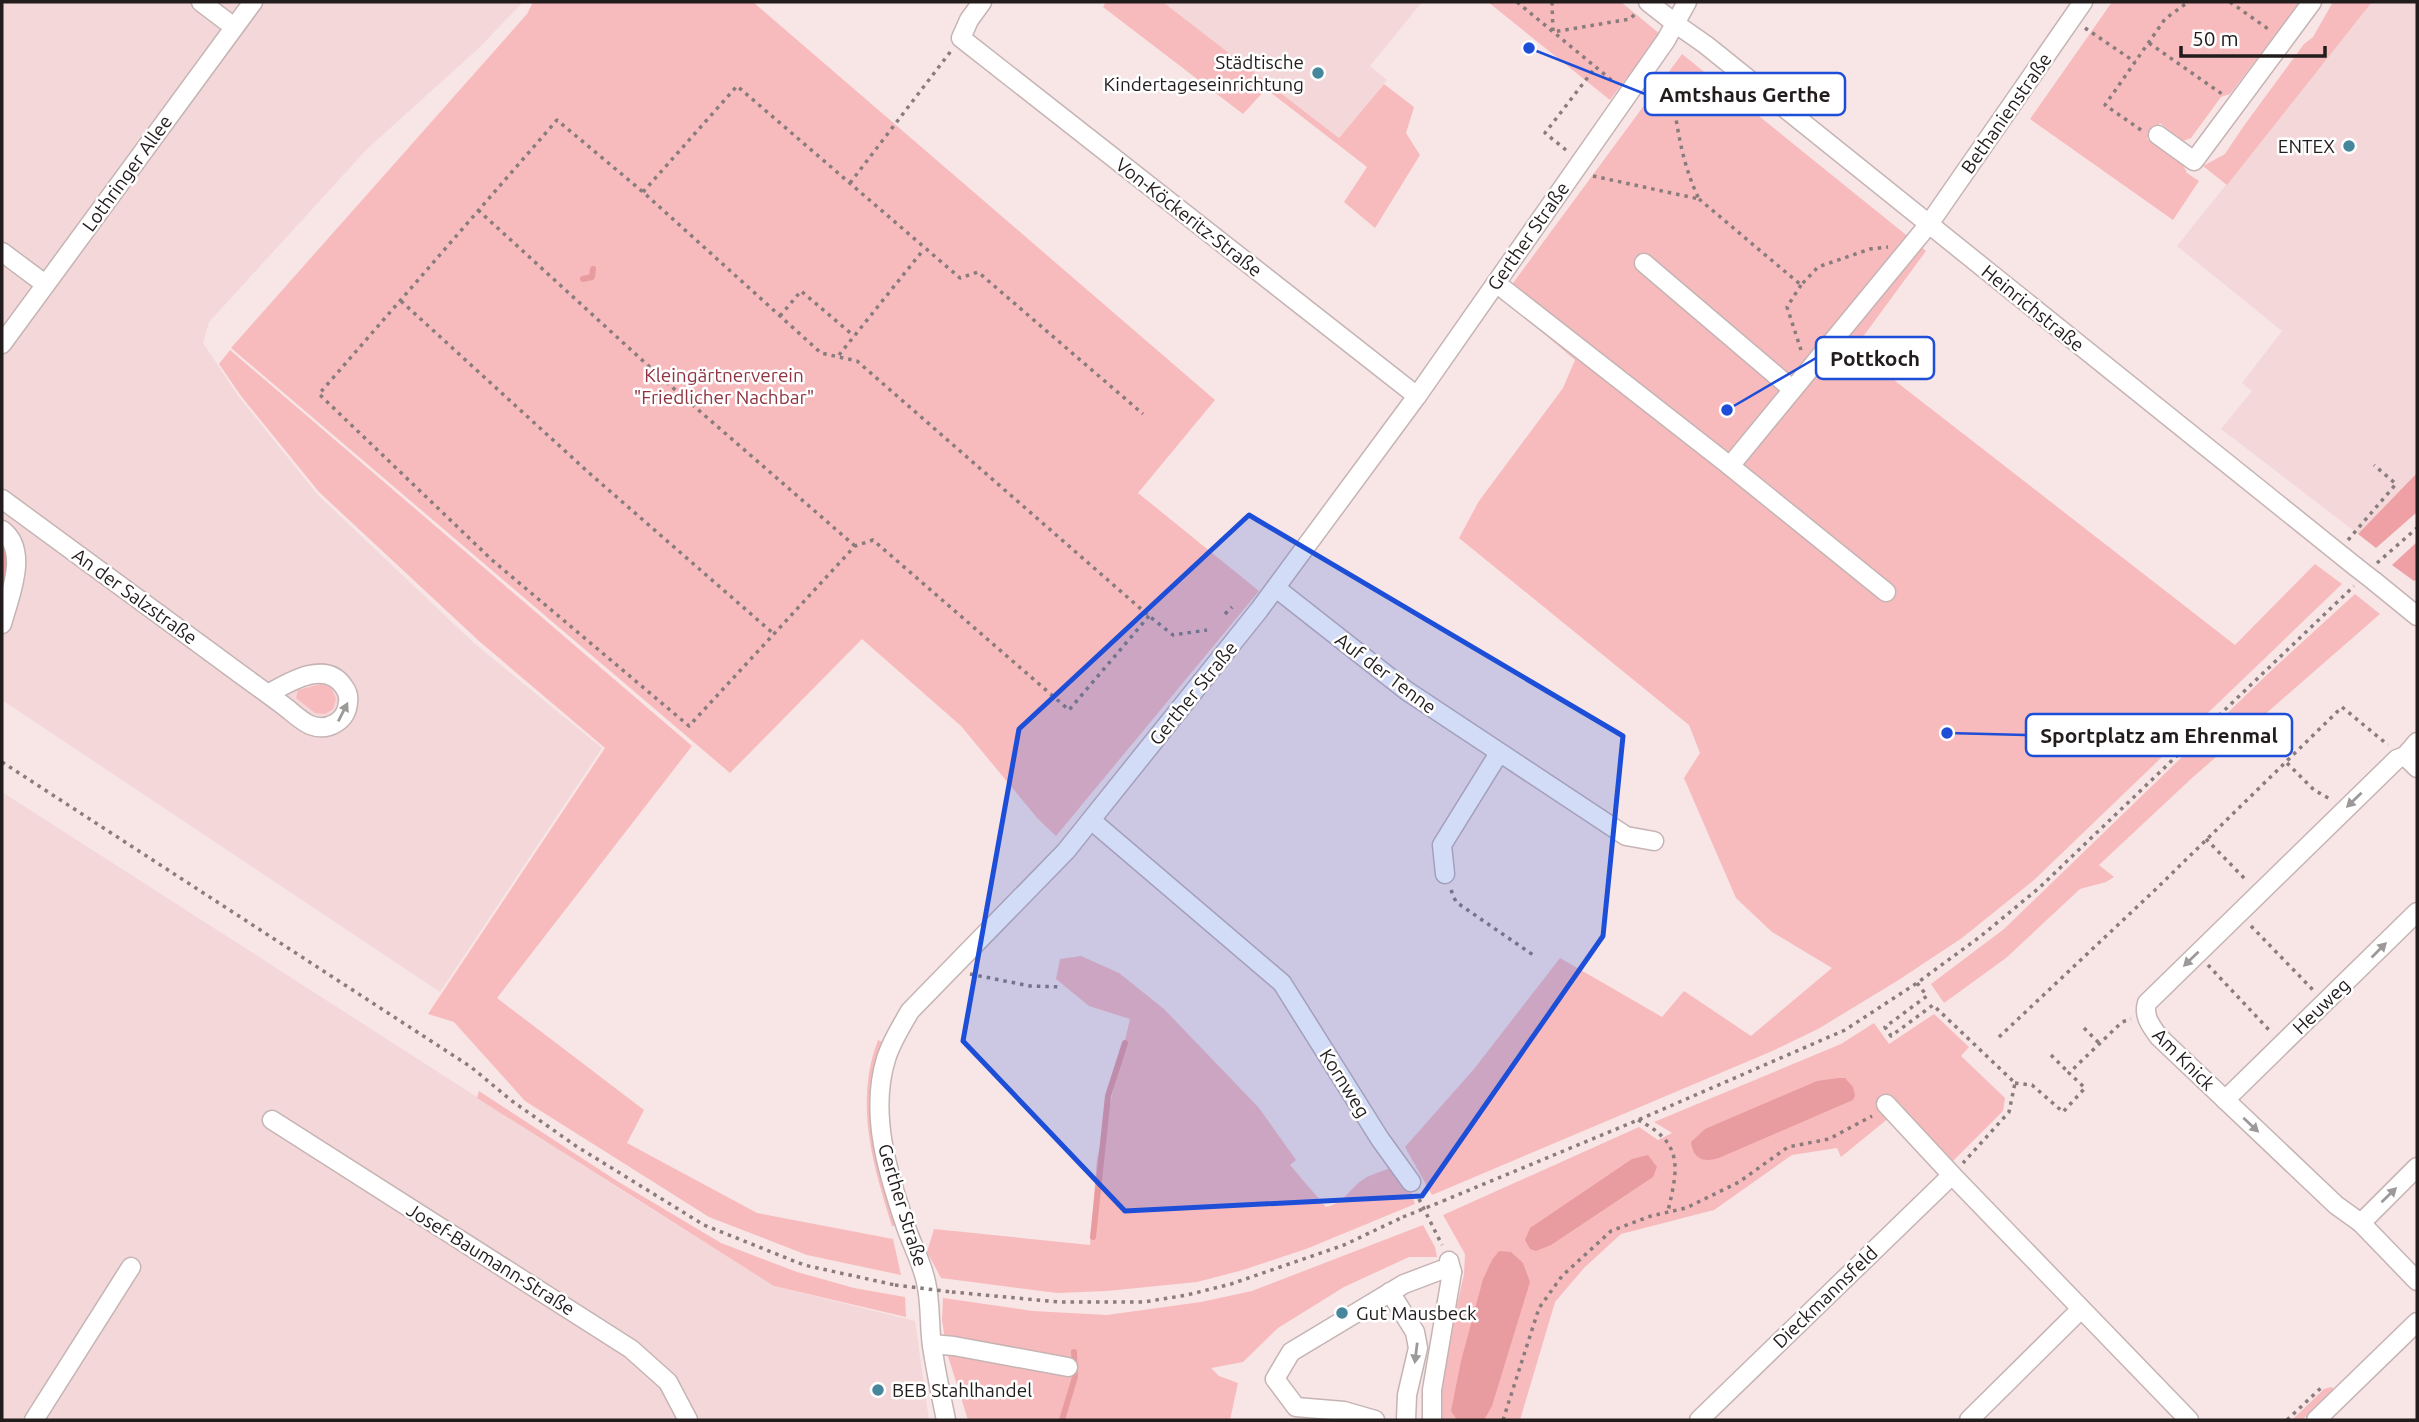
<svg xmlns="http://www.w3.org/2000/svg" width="2419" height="1422" font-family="Ubuntu,sans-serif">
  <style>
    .built { fill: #f4d8d9 }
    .green { fill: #f8bbbd }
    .forest { fill: #eea0a5 }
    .water { fill: #e99ca0 }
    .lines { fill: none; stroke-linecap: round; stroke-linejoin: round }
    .stream { stroke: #e99ca0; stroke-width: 6 }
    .minor-casing { stroke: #c6b4b4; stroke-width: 21 }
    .path { stroke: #887c7c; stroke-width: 3.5; stroke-dasharray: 3.5 5; stroke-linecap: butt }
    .minor { stroke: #fff; stroke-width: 18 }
    .minor-bridge-casing { stroke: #c6b4b4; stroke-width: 21; stroke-linecap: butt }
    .path-bridge { stroke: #887c7c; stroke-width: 3.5; stroke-dasharray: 3.5 5; stroke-linecap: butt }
    .minor-bridge { stroke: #fff; stroke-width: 18 }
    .oneway { fill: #9c9999 }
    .marked { fill: #1d4ed8; fill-opacity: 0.2; stroke: #1d4ed8; stroke-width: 5; stroke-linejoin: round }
    .poi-dot { fill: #47879b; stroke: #fff; stroke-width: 2.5 }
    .labels { text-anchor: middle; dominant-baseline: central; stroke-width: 5; stroke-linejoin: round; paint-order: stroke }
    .poi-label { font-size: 19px; fill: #231c1c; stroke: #fff; text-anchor: end }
    .street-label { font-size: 19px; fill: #231c1c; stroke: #fff }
    .park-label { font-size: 19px; fill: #8f3440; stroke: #fff }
    .leader { fill: none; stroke: #1d4ed8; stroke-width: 2.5 }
    .callout-dot { fill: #1d4ed8; stroke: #fff; stroke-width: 2.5 }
    .callout { fill: #fff; stroke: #1d4ed8; stroke-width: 2.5 }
    .callout-label { font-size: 21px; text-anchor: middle; font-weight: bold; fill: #231c1c }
  </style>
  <rect width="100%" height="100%" fill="#f8e5e5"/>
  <!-- built -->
  <g class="built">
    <polygon points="2,2 523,2 480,47 367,149 209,322 203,343 239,397 318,495 474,643 602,748 440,992 2,700"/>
    <polygon points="1163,2 1422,2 1370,66 1387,80 1339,138"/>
    <polygon points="2372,2 2417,2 2417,473 2358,534 2221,429 2252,391 2242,383 2282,331 2177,246"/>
    <polygon points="2,792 656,1212 778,1287 915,1321 929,1420 2,1420"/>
  </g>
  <!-- green -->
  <g class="green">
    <polygon points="533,2 753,2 1215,400 1138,493 1259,591 1056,836 1038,819 961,726 862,639 730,773 231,348 527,14"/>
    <polygon points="1106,2 1163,2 1339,138 1384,84 1414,107 1406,133 1420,155 1375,228 1344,202 1367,167 1266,89 1243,114 1103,7"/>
    <polygon points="1488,2 1621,2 1660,34 1610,100"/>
    <polygon points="2112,2 2300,2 2230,94 2221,97 2191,138 2183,141 2160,123 2147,139 2182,163 2187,173 2199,181 2173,220 2030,119"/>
    <polygon points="2333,2 2372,2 2227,185 2203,166 2225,154 2243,127 2304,44 2313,37"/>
    <polygon points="1682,54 1926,251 1854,349 2235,645 2315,564 2342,584 2034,880 1962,938 1897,981 1818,1029 1770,1052 1432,1195 1405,1147 1474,1069 1560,958 1662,1017 1684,991 1751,1036 1832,968 1772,932 1736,898 1684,778 1700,753 1689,725 1459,538 1479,501 1563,388 1575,360 1502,298"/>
    <polygon points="230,350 692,746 497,998 644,1110 627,1143 757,1213 893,1239 901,1275 807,1255 709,1217 525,1101 454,1022 428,1014 605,748 479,641 319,492 241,396 219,364"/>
    <polygon points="2355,594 2380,614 2192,778 2099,865 2114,877 2106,882 2080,889 2006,958 1944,1003 1931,984 2004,929 2275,667"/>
    <polygon points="321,684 331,687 336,699 333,709 325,714 315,713 296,698 298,690"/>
    <path d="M1081 956 1119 973 1164 1009 1259 1108 1296 1160 1290 1165 1326 1207C1347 1202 1349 1187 1367 1177 1375 1173 1385 1170 1394 1167L1410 1187 1415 1204 1306 1249 1243 1270 1197 1282 1107 1291 1057 1293 941 1278 927 1252 934 1229 1090 1245 1097 1159 1130 1019 1089 1006 1056 979 1060 959Z"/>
    <polygon points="1934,1014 1969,1047 1961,1056 2005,1098 2003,1111 1952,1162 1901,1108 1841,1157 1837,1148 1792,1155 1714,1210 1621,1234 1584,1268 1555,1302 1520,1420 1438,1420 1442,1372 1464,1274 1465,1254 1443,1215 1639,1127 1658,1140 1672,1133 1654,1122 1841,1044 1874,1023 1889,1044"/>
    <path d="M878 1040 882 1042C856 1101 878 1168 895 1226H892C873 1166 854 1102 878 1040Z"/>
    <polygon points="479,1091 617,1181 721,1243 797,1272 854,1288 905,1297 906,1317 774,1286 477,1098"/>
    <polygon points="1423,1225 1435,1247 1437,1257 1409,1257 1344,1287 1278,1328 1243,1362 1211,1368 1219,1376 1238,1383 1230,1420 968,1420 947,1353 942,1320 943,1298 1033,1311 1107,1315 1201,1302 1252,1291"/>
    <polygon points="2331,1387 2334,1389 2302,1420 2292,1420 2324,1389"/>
  </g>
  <!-- forest -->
  <g class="forest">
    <polygon points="2417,473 2417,512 2376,548 2358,534"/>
    <polygon points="2417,542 2417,579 2414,581 2392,565"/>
  </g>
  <!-- water -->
  <g class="water">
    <polygon points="2,539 9,570 2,601"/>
    <path d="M1838 1078H1845L1853 1087 1855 1096 1853 1100 1719 1158C1703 1163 1693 1159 1691 1142L1705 1129 1817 1081Z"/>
    <polygon points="1648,1155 1657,1167 1653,1177 1551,1245 1536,1251 1530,1249 1525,1240 1530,1228 1632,1159"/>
    <polygon points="1499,1251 1511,1252 1523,1263 1530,1282 1492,1406 1484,1420 1457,1420 1451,1411 1461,1361 1483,1279 1492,1260"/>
  </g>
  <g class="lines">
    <!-- stream -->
    <g class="stream">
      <polyline points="583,279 592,277 593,269"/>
      <polyline points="1093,1237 1108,1096 1125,1043"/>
      <polyline points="1062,1420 1075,1377 1074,1352"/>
    </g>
    <defs>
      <g id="minor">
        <polyline points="201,2 234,27"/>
        <polyline points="982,2 969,20 961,38 1417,396"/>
        <polyline points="1648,2 1676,24 1706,45 2356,567"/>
        <polyline points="2158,135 2194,161 2312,2"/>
        <polyline points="2,252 45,284"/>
        <polyline points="1644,263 1792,389"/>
        <polyline points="1496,283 1730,466 1929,224 2083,2"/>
        <polyline points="2,344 253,2"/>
        <polyline points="1730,466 1886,592"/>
        <path d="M2 499C76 553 150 608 224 662 244 677 264 691 284 706 292 712 301 721 310 725 328 732 347 721 348 702 349 696 347 691 344 687 326 659 289 682 268 694"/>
        <path d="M2 530C30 551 9 597 2 624"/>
        <polyline points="2374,581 2417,616"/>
        <polyline points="1276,588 1407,691 1626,836 1654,841"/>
        <path d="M2417 742 2405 756 2397 759 2147 1003C2143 1016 2151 1026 2159 1037L2336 1205 2361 1223 2417 1281"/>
        <polyline points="2405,756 2417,768"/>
        <polyline points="1091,820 1282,983 1380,1139 1411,1182"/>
        <polyline points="1445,874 1442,845 1499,753"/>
        <polyline points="2225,1100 2417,912"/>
        <polyline points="1886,1104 1952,1175"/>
        <polyline points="272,1120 631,1349 668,1382 688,1420"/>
        <polyline points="2361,1223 2417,1167"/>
        <polyline points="1390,1292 1415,1332 1418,1348 1407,1395 1406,1420"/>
        <polyline points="932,1344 954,1346 1068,1367"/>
        <polyline points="34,1420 131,1267"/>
        <path d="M946 1420C941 1396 936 1371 932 1346 929 1325 931 1304 926 1282 922 1263 912 1245 906 1227 888 1174 869 1114 886 1059 891 1042 901 1027 910 1011L1066 851 1259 610 1417 396 1666 40 1687 2"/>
        <polyline points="1375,1420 1344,1411 1296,1407 1275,1379 1291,1352 1404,1284 1441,1270 1452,1272"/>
        <polyline points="1432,1420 1432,1390 1452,1272 1449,1261"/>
        <polyline points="1699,1420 1952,1175 2189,1420"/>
        <polyline points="1969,1420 2081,1309"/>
        <polyline points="2316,1420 2417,1322"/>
      </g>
    </defs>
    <!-- minor casing -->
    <use href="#minor" class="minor-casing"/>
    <!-- path -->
    <g class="path">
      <polyline points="1517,2 1615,83"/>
      <polyline points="1552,2 1553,32 1630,19 1636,13"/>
      <polyline points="2230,2 2271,31"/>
      <polyline points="2085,28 2135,62"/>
      <polyline points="2149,43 2222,94"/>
      <polyline points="2141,130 2105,105 2165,19 2188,2"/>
      <polyline points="1566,150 1545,133 1595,68"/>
      <path d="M1593 176 1699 199C1680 160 1676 119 1670 77L1665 73"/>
      <polyline points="850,183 951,51"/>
      <polyline points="643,192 737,86 960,278 978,272 1143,414"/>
      <polyline points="1699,199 1801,285 1818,267 1870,249 1888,247"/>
      <polyline points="478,210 665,381 855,546"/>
      <polyline points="1801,285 1787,307 1801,350"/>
      <polyline points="401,301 588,472 775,635"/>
      <polyline points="780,316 801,291 854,336"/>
      <polyline points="839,355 924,249"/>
      <polyline points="2348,540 2396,484 2374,465"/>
      <polyline points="2377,563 2417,528"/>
      <polyline points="1225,614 1232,607"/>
      <polyline points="1149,616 1069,710 873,540 855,546 689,726 492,560 319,394 557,120 643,192 821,353 857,361 1149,616 1173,635 1207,630"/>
      <polyline points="2,762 471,1067 512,1101 576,1146 704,1225 804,1265 895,1285"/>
      <polyline points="2287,763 2314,790 2330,799"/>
      <polyline points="2206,839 2246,880"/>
      <polyline points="1451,890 1456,902 1536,957"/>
      <polyline points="2251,926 2314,991"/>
      <polyline points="2208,965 2270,1031"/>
      <polyline points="970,974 1030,986 1062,987"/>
      <polyline points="1917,983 1927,996 1885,1027 1891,1036 1933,1005 2015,1083 2009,1112 1963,1163"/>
      <polyline points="2084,1028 2100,1044"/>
      <polyline points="1999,1037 2156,889 2342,707 2388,745"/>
      <polyline points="2051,1055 2069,1073"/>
      <polyline points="2015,1083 2032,1085 2063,1112 2085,1088 2069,1073 2122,1022 2131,1019"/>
      <path d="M1638 1120C1684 1143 1678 1168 1668 1211"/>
      <polyline points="1419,1199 1442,1245"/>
      <polyline points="1443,1201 1638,1120 1845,1030 1917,983 1981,936 2039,888 2354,586"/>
      <polyline points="952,1292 1059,1302 1144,1302 1187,1295 1231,1284 1344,1245 1403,1217"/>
      <polyline points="1503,1420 1539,1308 1562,1276 1611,1231 1651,1216 1686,1208 1739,1182 1788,1147 1829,1139 1872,1116"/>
      <polyline points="2287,1420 2323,1386"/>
    </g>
    <!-- minor -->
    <use href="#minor" class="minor"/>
    <defs>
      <polyline id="minor-bridge" points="2356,567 2374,581"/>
    </defs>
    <!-- minor-bridge casing -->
    <use href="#minor-bridge" class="minor-bridge-casing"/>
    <!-- path-bridge -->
    <g class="path-bridge">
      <polyline points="1403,1217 1443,1201"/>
      <polyline points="895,1285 952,1292"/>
    </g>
    <!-- minor-bridge -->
    <use href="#minor-bridge" class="minor-bridge"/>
  </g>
  <!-- one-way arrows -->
  <defs><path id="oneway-solid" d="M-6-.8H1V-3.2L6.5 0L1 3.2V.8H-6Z" transform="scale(1.75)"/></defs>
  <g class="oneway">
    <use href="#oneway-solid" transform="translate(343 712) rotate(-63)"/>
    <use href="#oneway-solid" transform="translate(2354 800) rotate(136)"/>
    <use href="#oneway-solid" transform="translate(2379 950) rotate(-45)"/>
    <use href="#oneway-solid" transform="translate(2191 959) rotate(136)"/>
    <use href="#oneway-solid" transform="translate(2251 1125) rotate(43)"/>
    <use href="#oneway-solid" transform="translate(2389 1195) rotate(-44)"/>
    <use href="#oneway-solid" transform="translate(1416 1353) rotate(97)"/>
  </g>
  <!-- marked area -->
  <path class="marked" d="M1249 515 1623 736 1603 936 1422 1196 1125 1211 963 1041 1019 729Z"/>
  <!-- markers -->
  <g class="poi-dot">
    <circle cx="1318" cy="73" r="7"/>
    <circle cx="2349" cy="146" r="7"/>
    <circle cx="1342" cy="1313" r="7"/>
    <circle cx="878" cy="1390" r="7"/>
  </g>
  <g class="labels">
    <!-- poi labels -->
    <g class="poi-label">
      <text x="1304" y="62">Städtische<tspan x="1304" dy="22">Kindertageseinrichtung</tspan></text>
      <text x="2335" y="146">ENTEX</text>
      <text x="1356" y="1313" text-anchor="start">Gut Mausbeck</text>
      <text x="892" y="1390" text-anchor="start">BEB Stahlhandel</text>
    </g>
    <!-- street labels -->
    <g class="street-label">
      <text transform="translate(2006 113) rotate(-55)">Bethanienstraße</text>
      <text transform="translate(127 173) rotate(-54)">Lothringer Allee</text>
      <text transform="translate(1189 217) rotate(38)">Von-Köckeritz-Straße</text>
      <text transform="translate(1528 236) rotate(-55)">Gerther Straße</text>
      <text transform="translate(2033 308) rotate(39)">Heinrichstraße</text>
      <text transform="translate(135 596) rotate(36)">An der Salzstraße</text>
      <text transform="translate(1386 673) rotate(37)">Auf der Tenne</text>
      <text transform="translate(1193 693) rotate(-51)">Gerther Straße</text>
      <text transform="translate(2321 1006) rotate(-44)">Heuweg</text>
      <text transform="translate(2184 1059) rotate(45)">Am Knick</text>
      <text transform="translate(1345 1083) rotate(58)">Kornweg</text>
      <text transform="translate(903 1205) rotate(73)">Gerther Straße</text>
      <text transform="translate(491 1259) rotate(32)">Josef-Baumann-Straße</text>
      <text transform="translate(1825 1297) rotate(-44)">Dieckmannsfeld</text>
    </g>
    <!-- park labels -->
    <g class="park-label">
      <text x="724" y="375">Kleingärtnerverein<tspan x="724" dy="22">"Friedlicher Nachbar"</tspan></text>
    </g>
  </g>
  <!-- callouts -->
  <path class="leader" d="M1529 48L1645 94M1727 410L1816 358M1947 733L2026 735"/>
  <g class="callout-dot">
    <circle cx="1529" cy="48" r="7"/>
    <circle cx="1727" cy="410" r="7"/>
    <circle cx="1947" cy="733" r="7"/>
  </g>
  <g class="callout">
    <rect x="1645" y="73" width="200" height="42" rx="7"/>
    <rect x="1816" y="337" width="118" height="42" rx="7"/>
    <rect x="2026" y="714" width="266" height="42" rx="7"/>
  </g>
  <g class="callout-label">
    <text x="1745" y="102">Amtshaus Gerthe</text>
    <text x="1875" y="366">Pottkoch</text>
    <text x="2159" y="743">Sportplatz am Ehrenmal</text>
  </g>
  <!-- border -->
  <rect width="2419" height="1422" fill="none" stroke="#231c1c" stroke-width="7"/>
  <!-- scale -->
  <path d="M2181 46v10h144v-10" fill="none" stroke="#231c1c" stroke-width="3.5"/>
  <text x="2192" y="46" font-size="21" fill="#231c1c" stroke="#ffffff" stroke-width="5" paint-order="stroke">50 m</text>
</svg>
